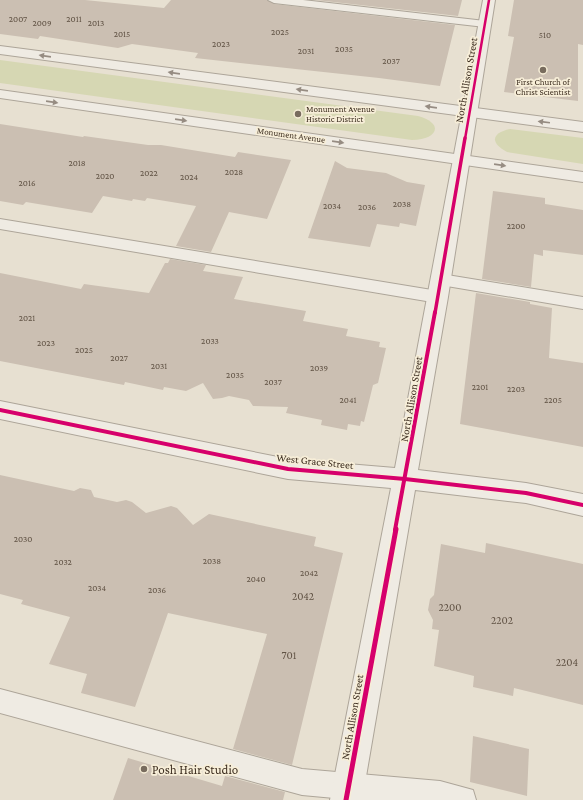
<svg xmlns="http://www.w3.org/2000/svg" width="583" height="800" font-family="'Crimson Pro',serif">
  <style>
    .green { fill: #d6d7b3 }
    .building { fill: #cbbfb2 }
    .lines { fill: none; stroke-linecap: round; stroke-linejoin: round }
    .service-casing { stroke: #ada599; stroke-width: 2 }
    .minor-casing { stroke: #ada599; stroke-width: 2 }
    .tertiary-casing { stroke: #ada599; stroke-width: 2 }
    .service { fill: #efebe3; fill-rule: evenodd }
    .minor { fill: #efebe3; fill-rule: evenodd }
    .tertiary { fill: #efebe3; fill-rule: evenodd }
    .cycleway-far3-casing { stroke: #f7eed8; stroke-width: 4 }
    .cycleway-far2-casing { stroke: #f7eed8; stroke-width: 5.5 }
    .cycleway-far1-casing { stroke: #f7eed8; stroke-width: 6 }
    .cycleway-casing { stroke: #f7eed8; stroke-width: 8 }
    .cycleway-far3 { stroke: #d6006c; stroke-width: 2.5 }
    .cycleway-far2 { stroke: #d6006c; stroke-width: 3.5 }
    .cycleway-far1 { stroke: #d6006c; stroke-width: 4 }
    .cycleway { stroke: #d6006c; stroke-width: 5 }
    .oneway { fill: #968c82 }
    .poi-dot { fill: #786c5e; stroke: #f7eed8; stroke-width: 1.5 }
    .labels { text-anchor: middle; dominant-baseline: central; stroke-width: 3.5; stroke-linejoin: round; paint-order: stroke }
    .number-label { font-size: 9px; fill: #605244 }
    .far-poi-label { font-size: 9px; fill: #3d2e20; stroke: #f7eed8 }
    .far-street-label { font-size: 9px; fill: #3d2e20; stroke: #f7eed8 }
    .street-label { font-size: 11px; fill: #3d2e20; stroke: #f7eed8 }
    .near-number-label { font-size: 11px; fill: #605244 }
    .near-poi-label { font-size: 13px; fill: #3d2e20; stroke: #f7eed8; text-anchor: start }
  </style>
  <rect width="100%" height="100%" fill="#e7e0d1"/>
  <!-- green -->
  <g class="green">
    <path d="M0 60 418 116C446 124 436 140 412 140L0 83Z"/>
    <path d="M510 129 583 138V164L507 152C490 143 491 133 510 129Z"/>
  </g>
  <!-- building -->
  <g class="building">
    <polygon points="0,0 85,0 164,8 171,0 267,0 274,4 455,25 440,86 379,78 195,58 198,53 132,44 118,48 40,36 38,39 0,34"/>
    <polygon points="316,0 462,0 458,16"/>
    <polygon points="514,0 583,0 583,45 578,44 578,101 504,92 514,37 508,36"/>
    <polygon points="0,124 83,137 84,136 148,145 161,145 235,157 238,152 291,160 267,219 229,212 211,252 176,246 196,206 147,198 145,201 133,199 132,201 103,196 92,213 26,202 23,205 0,201"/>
    <polygon points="335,161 347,168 386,173 407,182 425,185 416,226 400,223 399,227 377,224 370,247 308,238"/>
    <polygon points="493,191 545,198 545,204 583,210 583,255 543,250 543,256 534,254 531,287 482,279"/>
    <polygon points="170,259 206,265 203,271 243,277 234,299 306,311 303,321 348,329 346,336 380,342 379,347 386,348 378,383 373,385 364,422 361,421 360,426 348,424 347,430 321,425 322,420 286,413 288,407 253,406 249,400 229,396 222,398 213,399 203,383 186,391 164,387 163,390 125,382 124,385 0,361 0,273 81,289 84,284 149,293 165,263 168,263"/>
    <polygon points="476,293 530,302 530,304 552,308 549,358 583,363 583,447 460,424"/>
    <polygon points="0,475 74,491 80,488 91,490 94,497 117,502 126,500 132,502 146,513 171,506 177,508 193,525 209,514 316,537 314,546 343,553 292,765 233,749 267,634 168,613 135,707 81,693 87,674 49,664 70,617 21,604 23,600 0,594"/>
    <polygon points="486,543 583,564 583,705 514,688 513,696 473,687 474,676 434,666 439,630 432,629 433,620 428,610 430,599 434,595 441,544 485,553"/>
    <polygon points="473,736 529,749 527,796 470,782"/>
    <polygon points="128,758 222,786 225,776 285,792 283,800 113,800"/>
  </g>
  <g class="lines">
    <defs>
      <g id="service">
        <polygon points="268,0 303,0 485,21 489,22 491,24 489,26 485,27 274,3"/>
        <polygon points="0,219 438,291 444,293 446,297 444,301 438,303 0,229"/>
        <polygon points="441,274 583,297 583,309 435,284 433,280 435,276"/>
        <polygon points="0,689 302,769 440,781 473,790 476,800 356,800 302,795 0,713"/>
      </g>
      <polygon id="minor" points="483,0 495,0 448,297 418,470 526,483 583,494 583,516 526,503 415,490 362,800 330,800 391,488 288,479 0,419 0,401 288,459 395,468"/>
      <g id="tertiary">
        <polygon points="0,46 583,122 583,132 0,54"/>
        <polygon points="0,90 583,172 583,182 0,98"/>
      </g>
    </defs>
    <!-- service casing -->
    <use href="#service" class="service-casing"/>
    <!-- minor casing -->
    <use href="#minor" class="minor-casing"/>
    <!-- tertiary casing -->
    <use href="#tertiary" class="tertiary-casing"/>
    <!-- service -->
    <use href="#service" class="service"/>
    <!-- minor -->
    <use href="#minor" class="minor"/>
    <!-- tertiary -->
    <use href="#tertiary" class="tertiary"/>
    <defs>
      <polyline id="cycleway-far3" points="465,139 489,0"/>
      <polyline id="cycleway-far2" points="435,313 465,138"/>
      <g id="cycleway-far1">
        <polyline points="0,410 288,469 405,479 526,493 583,505"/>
        <polyline points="395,530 435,312"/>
      </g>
      <polyline id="cycleway" points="346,800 396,529"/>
    </defs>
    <!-- cycleway-far3 casing -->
    <use href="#cycleway-far3" class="cycleway-far3-casing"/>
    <!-- cycleway-far2 casing -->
    <use href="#cycleway-far2" class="cycleway-far2-casing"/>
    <!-- cycleway-far1 casing -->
    <use href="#cycleway-far1" class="cycleway-far1-casing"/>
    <!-- cycleway casing -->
    <use href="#cycleway" class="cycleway-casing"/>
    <!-- cycleway-far3 -->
    <use href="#cycleway-far3" class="cycleway-far3"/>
    <!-- cycleway-far2 -->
    <use href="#cycleway-far2" class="cycleway-far2"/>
    <!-- cycleway-far1 -->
    <use href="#cycleway-far1" class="cycleway-far1"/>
    <!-- cycleway -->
    <use href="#cycleway" class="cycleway"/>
  </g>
  <!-- one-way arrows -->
  <defs><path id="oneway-solid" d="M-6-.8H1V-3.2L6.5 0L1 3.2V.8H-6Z"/></defs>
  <g class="oneway">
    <use href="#oneway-solid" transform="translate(45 56) rotate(-172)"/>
    <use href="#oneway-solid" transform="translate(174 73) rotate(-172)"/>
    <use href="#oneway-solid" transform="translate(302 90) rotate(-172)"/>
    <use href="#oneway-solid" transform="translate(52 102) rotate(8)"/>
    <use href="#oneway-solid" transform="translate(431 107) rotate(-172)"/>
    <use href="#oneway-solid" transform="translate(181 120) rotate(8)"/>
    <use href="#oneway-solid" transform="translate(544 122) rotate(-173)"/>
    <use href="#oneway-solid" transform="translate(338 142) rotate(8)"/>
    <use href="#oneway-solid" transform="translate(500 165) rotate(8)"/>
  </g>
  <!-- markers -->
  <g class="poi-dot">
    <circle cx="543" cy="70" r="4"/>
    <circle cx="298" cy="114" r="4"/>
    <circle cx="144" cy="769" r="4"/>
  </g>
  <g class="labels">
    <!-- number labels -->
    <g class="number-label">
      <text x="18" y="19">2007</text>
      <text x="74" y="19">2011</text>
      <text x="42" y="23">2009</text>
      <text x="96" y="23">2013</text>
      <text x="280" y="32">2025</text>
      <text x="122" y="34">2015</text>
      <text x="545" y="35">510</text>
      <text x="221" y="44">2023</text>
      <text x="344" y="49">2035</text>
      <text x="306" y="51">2031</text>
      <text x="391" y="61">2037</text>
      <text x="77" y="163">2018</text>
      <text x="234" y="172">2028</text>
      <text x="149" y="173">2022</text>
      <text x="105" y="176">2020</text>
      <text x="189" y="177">2024</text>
      <text x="27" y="183">2016</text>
      <text x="402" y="204">2038</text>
      <text x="332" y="206">2034</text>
      <text x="367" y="207">2036</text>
      <text x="516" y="226">2200</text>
      <text x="27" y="318">2021</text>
      <text x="210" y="341">2033</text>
      <text x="46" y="343">2023</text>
      <text x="84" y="350">2025</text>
      <text x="119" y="358">2027</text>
      <text x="159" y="366">2031</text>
      <text x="319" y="368">2039</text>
      <text x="235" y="375">2035</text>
      <text x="273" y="382">2037</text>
      <text x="480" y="387">2201</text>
      <text x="516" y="389">2203</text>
      <text x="348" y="400">2041</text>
      <text x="553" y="400">2205</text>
      <text x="23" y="539">2030</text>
      <text x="212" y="561">2038</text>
      <text x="63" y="562">2032</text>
      <text x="309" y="573">2042</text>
      <text x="256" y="579">2040</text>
      <text x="97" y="588">2034</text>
      <text x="157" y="590">2036</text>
    </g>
    <!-- far-poi labels -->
    <g class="far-poi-label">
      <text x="543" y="82">First Church of<tspan x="543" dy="10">Christ Scientist</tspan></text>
      <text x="306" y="109" text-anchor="start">Monument Avenue<tspan x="306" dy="10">Historic District</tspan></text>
    </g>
    <!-- far-street labels -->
    <g class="far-street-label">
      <text transform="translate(291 135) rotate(8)">Monument Avenue</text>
    </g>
    <!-- street labels -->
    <g class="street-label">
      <text transform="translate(466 80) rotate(-80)">North Allison Street</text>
      <text transform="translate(411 399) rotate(-80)">North Allison Street</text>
      <text transform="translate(315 461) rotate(6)">West Grace Street</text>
      <text transform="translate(352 717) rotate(-80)">North Allison Street</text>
    </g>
    <!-- near-number labels -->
    <g class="near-number-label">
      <text x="303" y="596">2042</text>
      <text x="450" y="607">2200</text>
      <text x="502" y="620">2202</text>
      <text x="289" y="655">701</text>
      <text x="567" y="662">2204</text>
    </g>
    <!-- near-poi labels -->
    <g class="near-poi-label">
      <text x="152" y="769">Posh Hair Studio</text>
    </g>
  </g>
</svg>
